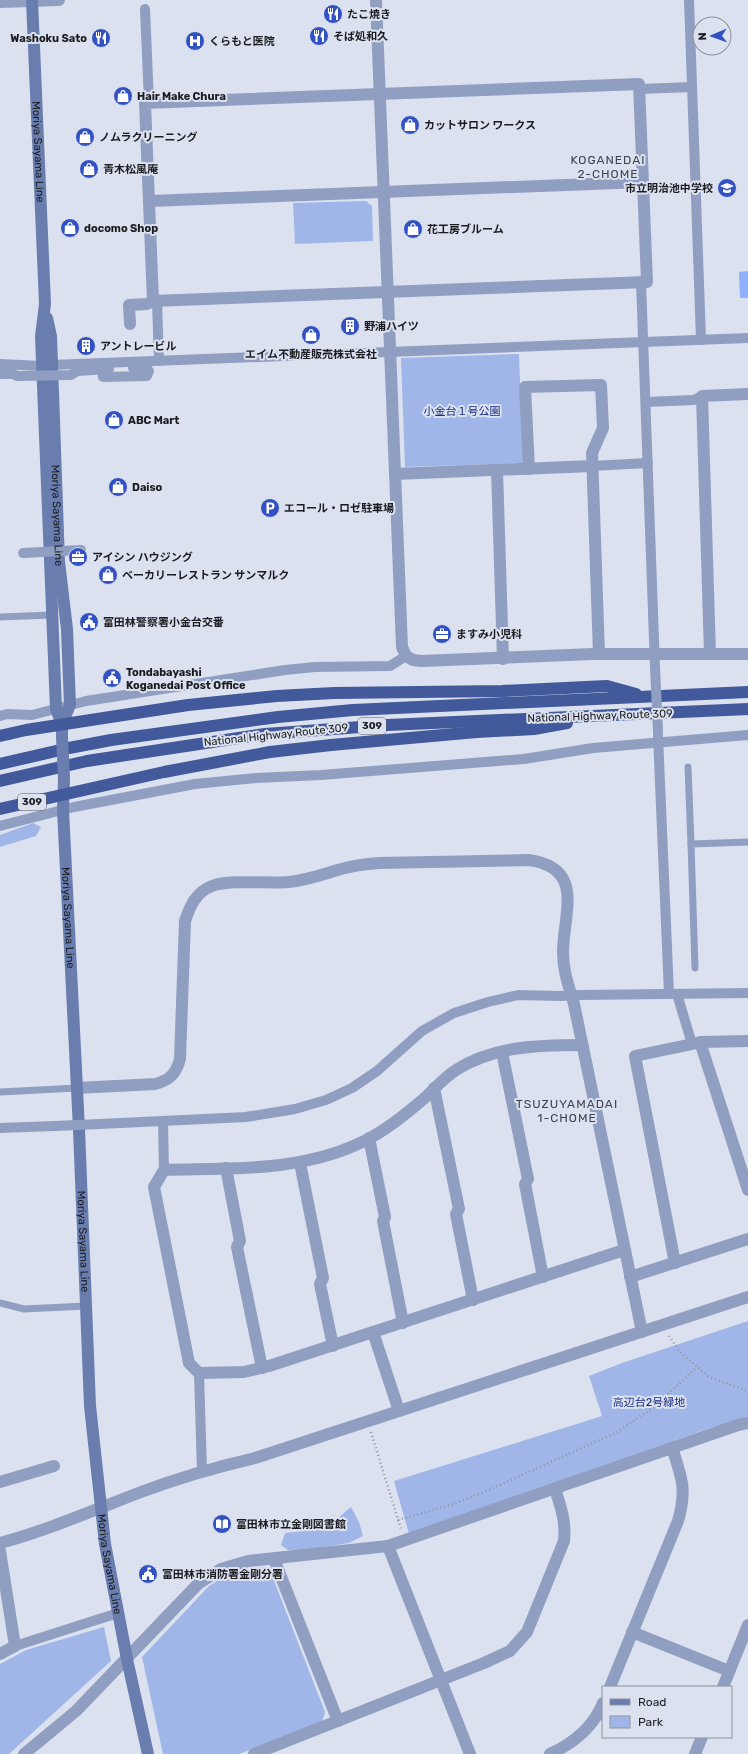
<svg xmlns="http://www.w3.org/2000/svg" width="748" height="1754" font-family="Rubik,'Noto Sans JP',sans-serif">
  <style>
    .green { fill: #a1b6e8 }
    .water { fill: #90affc }
    .lines { fill: none; stroke-linecap: round; stroke-linejoin: round }
    .path { stroke: #90949e; stroke-width: 2.5; stroke-dasharray: 1 3; stroke-linecap: butt }
    .service { stroke: #909fc1; stroke-width: 7 }
    .pedestrian { stroke: #909fc1; stroke-width: 10 }
    .minor { stroke: #909fc1; stroke-width: 12 }
    .tertiary { stroke: #909fc1; stroke-width: 12 }
    .secondary { stroke: #6a7daf; stroke-width: 12 }
    .trunk { stroke: #425a9b; stroke-width: 12 }
    .pedestrian-bridge { stroke: #909fc1; stroke-width: 10 }
    .secondary-bridge { stroke: #6a7daf; stroke-width: 12 }
    .labels { text-anchor: middle; dominant-baseline: central; stroke-width: 4; stroke-linejoin: round; paint-order: stroke }
    .shield { fill: #dce1ef; stroke: #54575e; stroke-width: 1 }
    .shield-label { font-size: 10px; font-weight: bold; fill: #1a1c20 }
    .poi-label { font-size: 11px; font-weight: bold; fill: #1a1c20; stroke: #dce1ef; text-anchor: start }
    .street-label { font-size: 11px; fill: #1a1c20; stroke: #dce1ef }
    .park-label { font-size: 11px; fill: #162b81; stroke: #dce1ef }
    .neighbourhood-label { font-size: 12px; letter-spacing: 1px; fill: #3d424d; stroke: #dce1ef }
  </style>
  <rect width="100%" height="100%" fill="#dce1ef"/>
  <!-- green -->
  <g class="green">
    <polygon points="366,201 372,206 373,241 295,244 293,203"/>
    <polygon points="519,354 523,463 405,467 401,358"/>
    <polygon points="33,823 41,827 36,836 0,847 0,835"/>
    <polygon points="748,1321 748,1418 710,1428 409,1534 394,1481 602,1416 589,1376 622,1363"/>
    <polygon points="351,1507 359,1522 363,1536 349,1543 305,1550 288,1550 281,1545 285,1533 323,1529 332,1526 339,1517"/>
    <polygon points="261,1567 271,1573 325,1712 322,1722 239,1754 163,1754 142,1657 209,1586 223,1577 239,1572"/>
    <polygon points="104,1627 111,1661 9,1754 0,1754 0,1664 26,1650"/>
  </g>
  <!-- water -->
  <polygon class="water" points="748,271 748,298 740,298 739,272"/>
  <g class="lines">
    <!-- path -->
    <g class="path">
      <polyline points="669,1336 680,1352 709,1377 748,1391"/>
      <polyline points="371,1432 401,1529"/>
      <polyline points="398,1520 451,1505 489,1490 617,1432 654,1407 697,1367"/>
    </g>
    <!-- service -->
    <g class="service">
      <polyline points="0,617 52,615"/>
      <polyline points="688,767 691,844"/>
      <polyline points="695,968 691,844 748,842"/>
      <polyline points="0,1092 77,1088"/>
      <polyline points="0,1303 24,1309 86,1306"/>
    </g>
    <!-- pedestrian -->
    <g class="pedestrian">
      <polyline points="689,0 701,340"/>
      <polyline points="145,9 149,102"/>
      <polyline points="639,89 692,87"/>
      <polyline points="641,282 655,667"/>
      <polyline points="157,301 159,361"/>
      <polyline points="103,363 103,377 147,376 149,371 146,368 133,368"/>
      <polyline points="0,364 42,366"/>
      <polyline points="51,365 748,338"/>
      <polyline points="646,402 694,400 702,396"/>
      <polyline points="592,466 648,463"/>
      <polyline points="0,716 7,714 32,715 86,701 285,670 315,667 390,666 406,656"/>
      <polyline points="658,736 669,994"/>
      <polyline points="0,826 74,807 195,784 256,778 321,775 524,759 593,748 748,735"/>
      <polyline points="677,994 692,1044"/>
      <polyline points="580,995 748,993"/>
      <polyline points="163,1121 164,1170"/>
      <polyline points="99,1124 246,1117 295,1109 326,1100 352,1088 377,1071 422,1031 454,1013 488,1002 518,995 560,996"/>
      <polyline points="0,1128 55,1126"/>
      <polyline points="199,1373 202,1472"/>
      <polyline points="15,1646 118,1613"/>
    </g>
    <!-- minor -->
    <g class="minor">
      <polygon points="639,84 647,282 153,301 145,103"/>
      <polyline points="149,201 643,182"/>
      <polyline points="130,324 129,305 147,304 153,301"/>
      <polyline points="529,469 525,387 601,385 603,428 592,453 599,654"/>
      <polyline points="497,470 503,659"/>
      <polyline points="395,474 592,466"/>
      <polyline points="710,654 702,396 748,394"/>
      <polyline points="700,1042 748,1190"/>
      <path d="M582 1045C539 1045 494 1046 456 1070 445 1077 436 1087 427 1096 406 1114 383 1133 358 1144 297 1172 229 1168 164 1170L154 1187 189 1363 199 1373 244 1372 269 1366 624 1250"/>
      <polyline points="502,1052 528,1179 525,1184 543,1277"/>
      <polyline points="434,1088 459,1209 456,1214 473,1300"/>
      <polyline points="369,1138 385,1217 383,1221 403,1323"/>
      <polyline points="300,1163 323,1278 320,1284 333,1346"/>
      <polyline points="226,1168 240,1241 237,1247 262,1368"/>
      <polyline points="675,1263 635,1056 702,1042 748,1041"/>
      <polyline points="630,1277 748,1239"/>
      <polyline points="373,1332 399,1411"/>
      <polyline points="0,1482 54,1466"/>
      <polyline points="388,1546 470,1754"/>
      <polyline points="0,1551 15,1646 0,1654"/>
      <polyline points="274,1559 338,1721"/>
      <polyline points="632,1632 729,1671"/>
      <path d="M610 1687 678 1521C687 1490 682 1478 672 1448"/>
      <polyline points="723,1687 748,1625"/>
      <polyline points="24,1754 76,1711 198,1584 221,1569 248,1561 388,1546 738,1425 748,1423"/>
      <path d="M254 1754 484 1663 510 1651 527 1632 564 1541C566 1522 561 1507 555 1489"/>
      <path d="M550 1754C574 1743 593 1728 603 1703"/>
      <polyline points="695,1754 702,1737"/>
    </g>
    <!-- tertiary -->
    <g class="tertiary">
      <polyline points="376,0 402,647 406,656 413,660 421,661 593,654 748,654"/>
      <polyline points="0,2 59,0"/>
      <path d="M77 1088 155 1084C170 1080 176 1074 180 1059L185 921C190 906 196 892 212 886 232 879 266 884 289 882 308 880 326 873 345 868 356 865 367 864 379 863L529 860C586 868 563 914 563 953 563 971 569 987 574 1004L642 1332"/>
      <path d="M0 1543C48 1530 94 1510 141 1492 178 1478 216 1467 255 1458L748 1297"/>
    </g>
    <!-- secondary -->
    <g class="secondary">
      <path id="s1" d="M32 0 45 304 41 336 56 709 62 724V735"/>
      <path id="s2" d="M47 318 51 336 59 562 67 629 70 705 62 724"/>
      <path id="s3" d="M64 778 63 810 79 1129 90 1406 105 1544 127 1659 148 1754"/>
    </g>
    <!-- trunk -->
    <g class="trunk">
      <polyline points="0,736 26,730 188,705 277,696 334,693 502,691 607,686 636,694"/>
      <polyline points="0,764 69,748 111,740 278,717 353,710 748,692"/>
      <polyline points="0,781 87,761 265,734 388,725 748,709"/>
      <polyline points="0,809 164,772 270,752 331,745 477,732 534,729 567,723"/>
    </g>
    <!-- pedestrian-bridge -->
    <g class="pedestrian-bridge">
      <polyline points="0,374 13,374 17,376 71,375 77,371 109,369"/>
      <polyline points="23,553 81,550"/>
      <polyline points="655,667 658,732"/>
      <polyline points="560,996 580,995"/>
      <polyline points="55,1126 99,1124"/>
    </g>
    <!-- secondary-bridge -->
    <polyline class="secondary-bridge" points="62,737 64,778"/>
  </g>
  <!-- icons -->
  <defs>
    <symbol id="restaurant-disc" viewBox="-11 -11 22 22"><circle r="9.5" fill="#3252c3" stroke="#dce1ef"/><path d="M-5-6h1v4h1v-4h1v4h1v-4h1v5L-1.5 .5V6h-2V.5L-5-1ZM5-6V6H3V1.5H1.5Q1.5-4 5-6Z" fill="#fff"/></symbol>
    <symbol id="hospital-disc" viewBox="-11 -11 22 22"><circle r="9.5" fill="#3252c3" stroke="#dce1ef"/><path d="M-5-5h3v3.5h4V-5h3V5h-3V1.5h-4V5h-3Z" fill="#fff"/></symbol>
    <symbol id="shop-disc" viewBox="-11 -11 22 22"><circle r="9.5" fill="#3252c3" stroke="#dce1ef"/><path d="M-5-2.5h2.3a2.7 3.5 0 0 1 5.4 0H5L5.5 6h-11ZM-1.5-2.5h3a1.5 2.3 0 0 0-3 0Z" fill="#fff"/></symbol>
    <symbol id="school-disc" viewBox="-11 -11 22 22"><circle r="9.5" fill="#3252c3" stroke="#dce1ef"/><path d="M0-5L7-2L0 1L-7-2ZM-4 1L0 2.5L4 1V4Q0 6-4 4Z" fill="#fff"/></symbol>
    <symbol id="building-disc" viewBox="-11 -11 22 22"><circle r="9.5" fill="#3252c3" stroke="#dce1ef"/><path d="M-4-6H4V6H1V3H-1V6H-4ZM-2.5-4.3h1.7v1.8h-1.7ZM.8-4.3h1.7v1.8H.8ZM-2.5-1h1.7V.8h-1.7ZM.8-1h1.7V.8H.8Z" fill="#fff"/></symbol>
    <symbol id="parking-disc" viewBox="-11 -11 22 22"><circle r="9.5" fill="#3252c3" stroke="#dce1ef"/><path d="M-3.5-5.5H1a3.5 3.5 0 0 1 0 7H-1V5.5H-3.5ZM-1-3.4V-.6H.8a1.4 1.4 0 0 0 0-2.8Z" fill="#fff"/></symbol>
    <symbol id="office-disc" viewBox="-11 -11 22 22"><circle r="9.5" fill="#3252c3" stroke="#dce1ef"/><path d="M-6-3h4V-5.5h4V-3h4V5H-6ZM-1-4.5V-3h2v-1.5ZM-6 0V1H6V0Z" fill="#fff"/></symbol>
    <symbol id="civic-disc" viewBox="-11 -11 22 22"><circle r="9.5" fill="#3252c3" stroke="#dce1ef"/><path d="M-.6-6.5H3V-4.5H.6V-3L4-1V1h2V6H-6V1h2V-1L-.6-3ZM-1.2 2.5V6h2.4V2.5Z" fill="#fff"/></symbol>
    <symbol id="library-disc" viewBox="-11 -11 22 22"><circle r="9.5" fill="#3252c3" stroke="#dce1ef"/><path d="M-6-4Q-3-5.5-.7-3.5V5Q-3 3-6 4ZM6-4Q3-5.5 .7-3.5V5Q3 3 6 4Z" fill="#fff"/></symbol>
  </defs>
  <g fill-rule="evenodd">
    <use href="#restaurant-disc" x="322" y="3" width="22" height="22"/>
    <use href="#restaurant-disc" x="308" y="25" width="22" height="22"/>
    <use href="#restaurant-disc" x="90" y="27" width="22" height="22"/>
    <use href="#hospital-disc" x="184" y="30" width="22" height="22"/>
    <use href="#shop-disc" x="112" y="85" width="22" height="22"/>
    <use href="#shop-disc" x="399" y="114" width="22" height="22"/>
    <use href="#shop-disc" x="74" y="126" width="22" height="22"/>
    <use href="#shop-disc" x="78" y="158" width="22" height="22"/>
    <use href="#school-disc" x="716" y="177" width="22" height="22"/>
    <use href="#shop-disc" x="59" y="217" width="22" height="22"/>
    <use href="#shop-disc" x="402" y="218" width="22" height="22"/>
    <use href="#building-disc" x="339" y="315" width="22" height="22"/>
    <use href="#shop-disc" x="300" y="324" width="22" height="22"/>
    <use href="#building-disc" x="75" y="335" width="22" height="22"/>
    <use href="#shop-disc" x="103" y="409" width="22" height="22"/>
    <use href="#shop-disc" x="107" y="476" width="22" height="22"/>
    <use href="#parking-disc" x="259" y="497" width="22" height="22"/>
    <use href="#office-disc" x="67" y="546" width="22" height="22"/>
    <use href="#shop-disc" x="97" y="564" width="22" height="22"/>
    <use href="#civic-disc" x="78" y="611" width="22" height="22"/>
    <use href="#office-disc" x="431" y="623" width="22" height="22"/>
    <use href="#civic-disc" x="101" y="667" width="22" height="22"/>
    <use href="#library-disc" x="211" y="1513" width="22" height="22"/>
    <use href="#civic-disc" x="137" y="1563" width="22" height="22"/>
  </g>
  <g class="labels">
    <!-- shield labels -->
    <g class="shield">
      <rect x="358" y="718" width="28" height="16" rx="3"/>
      <rect x="18" y="794" width="28" height="16" rx="3"/>
    </g>
    <g class="shield-label">
      <text x="372" y="726">309</text>
      <text x="32" y="802">309</text>
    </g>
    <!-- poi labels -->
    <g class="poi-label">
      <text x="347" y="14">たこ焼き</text>
      <text x="333" y="36">そば処和久</text>
      <text x="87" y="38" text-anchor="end">Washoku Sato</text>
      <text x="209" y="41">くらもと医院</text>
      <text x="137" y="96">Hair Make Chura</text>
      <text x="424" y="125">カットサロン ワークス</text>
      <text x="99" y="137">ノムラクリーニング</text>
      <text x="103" y="169">青木松風庵</text>
      <text x="713" y="188" text-anchor="end">市立明治池中学校</text>
      <text x="84" y="228">docomo Shop</text>
      <text x="427" y="229">花工房ブルーム</text>
      <text x="364" y="326">野浦ハイツ</text>
      <text x="100" y="346">アントレービル</text>
      <text x="311" y="354" text-anchor="middle">エイム不動産販売株式会社</text>
      <text x="128" y="420">ABC Mart</text>
      <text x="132" y="487">Daiso</text>
      <text x="284" y="508">エコール・ロゼ駐車場</text>
      <text x="92" y="557">アイシン ハウジング</text>
      <text x="122" y="575">ベーカリーレストラン サンマルク</text>
      <text x="103" y="622">富田林警察署小金台交番</text>
      <text x="456" y="634">ますみ小児科</text>
      <text x="126" y="672">Tondabayashi<tspan x="126" dy="13">Koganedai Post Office</tspan></text>
      <text x="236" y="1524">富田林市立金剛図書館</text>
      <text x="162" y="1574">富田林市消防署金剛分署</text>
    </g>
    <!-- street labels -->
    <g class="street-label">
      <text stroke="none"><textPath href="#s1" startOffset="152">Moriya Sayama Line</textPath></text>
      <text stroke="none"><textPath href="#s2" startOffset="198">Moriya Sayama Line</textPath></text>
      <text transform="translate(600 716) rotate(-2)">National Highway Route 309</text>
      <text transform="translate(276 735) rotate(-6)">National Highway Route 309</text>
      <text stroke="none"><textPath href="#s3" startOffset="140">Moriya Sayama Line</textPath></text>
      <text stroke="none"><textPath href="#s3" startOffset="464">Moriya Sayama Line</textPath></text>
      <text stroke="none"><textPath href="#s3" startOffset="788">Moriya Sayama Line</textPath></text>
    </g>
    <!-- park labels -->
    <g class="park-label">
      <text x="462" y="411">小金台１号公園</text>
      <text x="649" y="1402">高辺台2号緑地</text>
    </g>
    <!-- neighbourhood labels -->
    <g class="neighbourhood-label">
      <text x="608" y="160">KOGANEDAI<tspan x="608" dy="14">2-CHOME</tspan></text>
      <text x="567" y="1104">TSUZUYAMADAI<tspan x="567" dy="14">1-CHOME</tspan></text>
    </g>
  </g>
  <!-- legend -->
  <rect x="602" y="1686" width="130" height="52" fill="#dce1ef" stroke="#8e929c"/>
  <rect x="610" y="1699" width="20" height="6" fill="#6a7daf" stroke="#8e929c"/>
  <text x="638" y="1706" font-size="12" fill="#1a1c20">Road</text>
  <rect x="610" y="1716" width="20" height="12" fill="#a1b6e8" stroke="#8e929c"/>
  <text x="638" y="1726" font-size="12" fill="#1a1c20">Park</text>
  <!-- north arrow -->
  <g transform="translate(712 36) rotate(268)"><circle r="19" fill="#dce1ef" stroke="#8e929c"/>
  <path d="M0-3L7 15L0 10L-7 15Z" fill="#3252c3"/>
  <text y="-6" font-size="11" font-weight="bold" text-anchor="middle" fill="#1a1c20">N</text>
  </g>
</svg>
